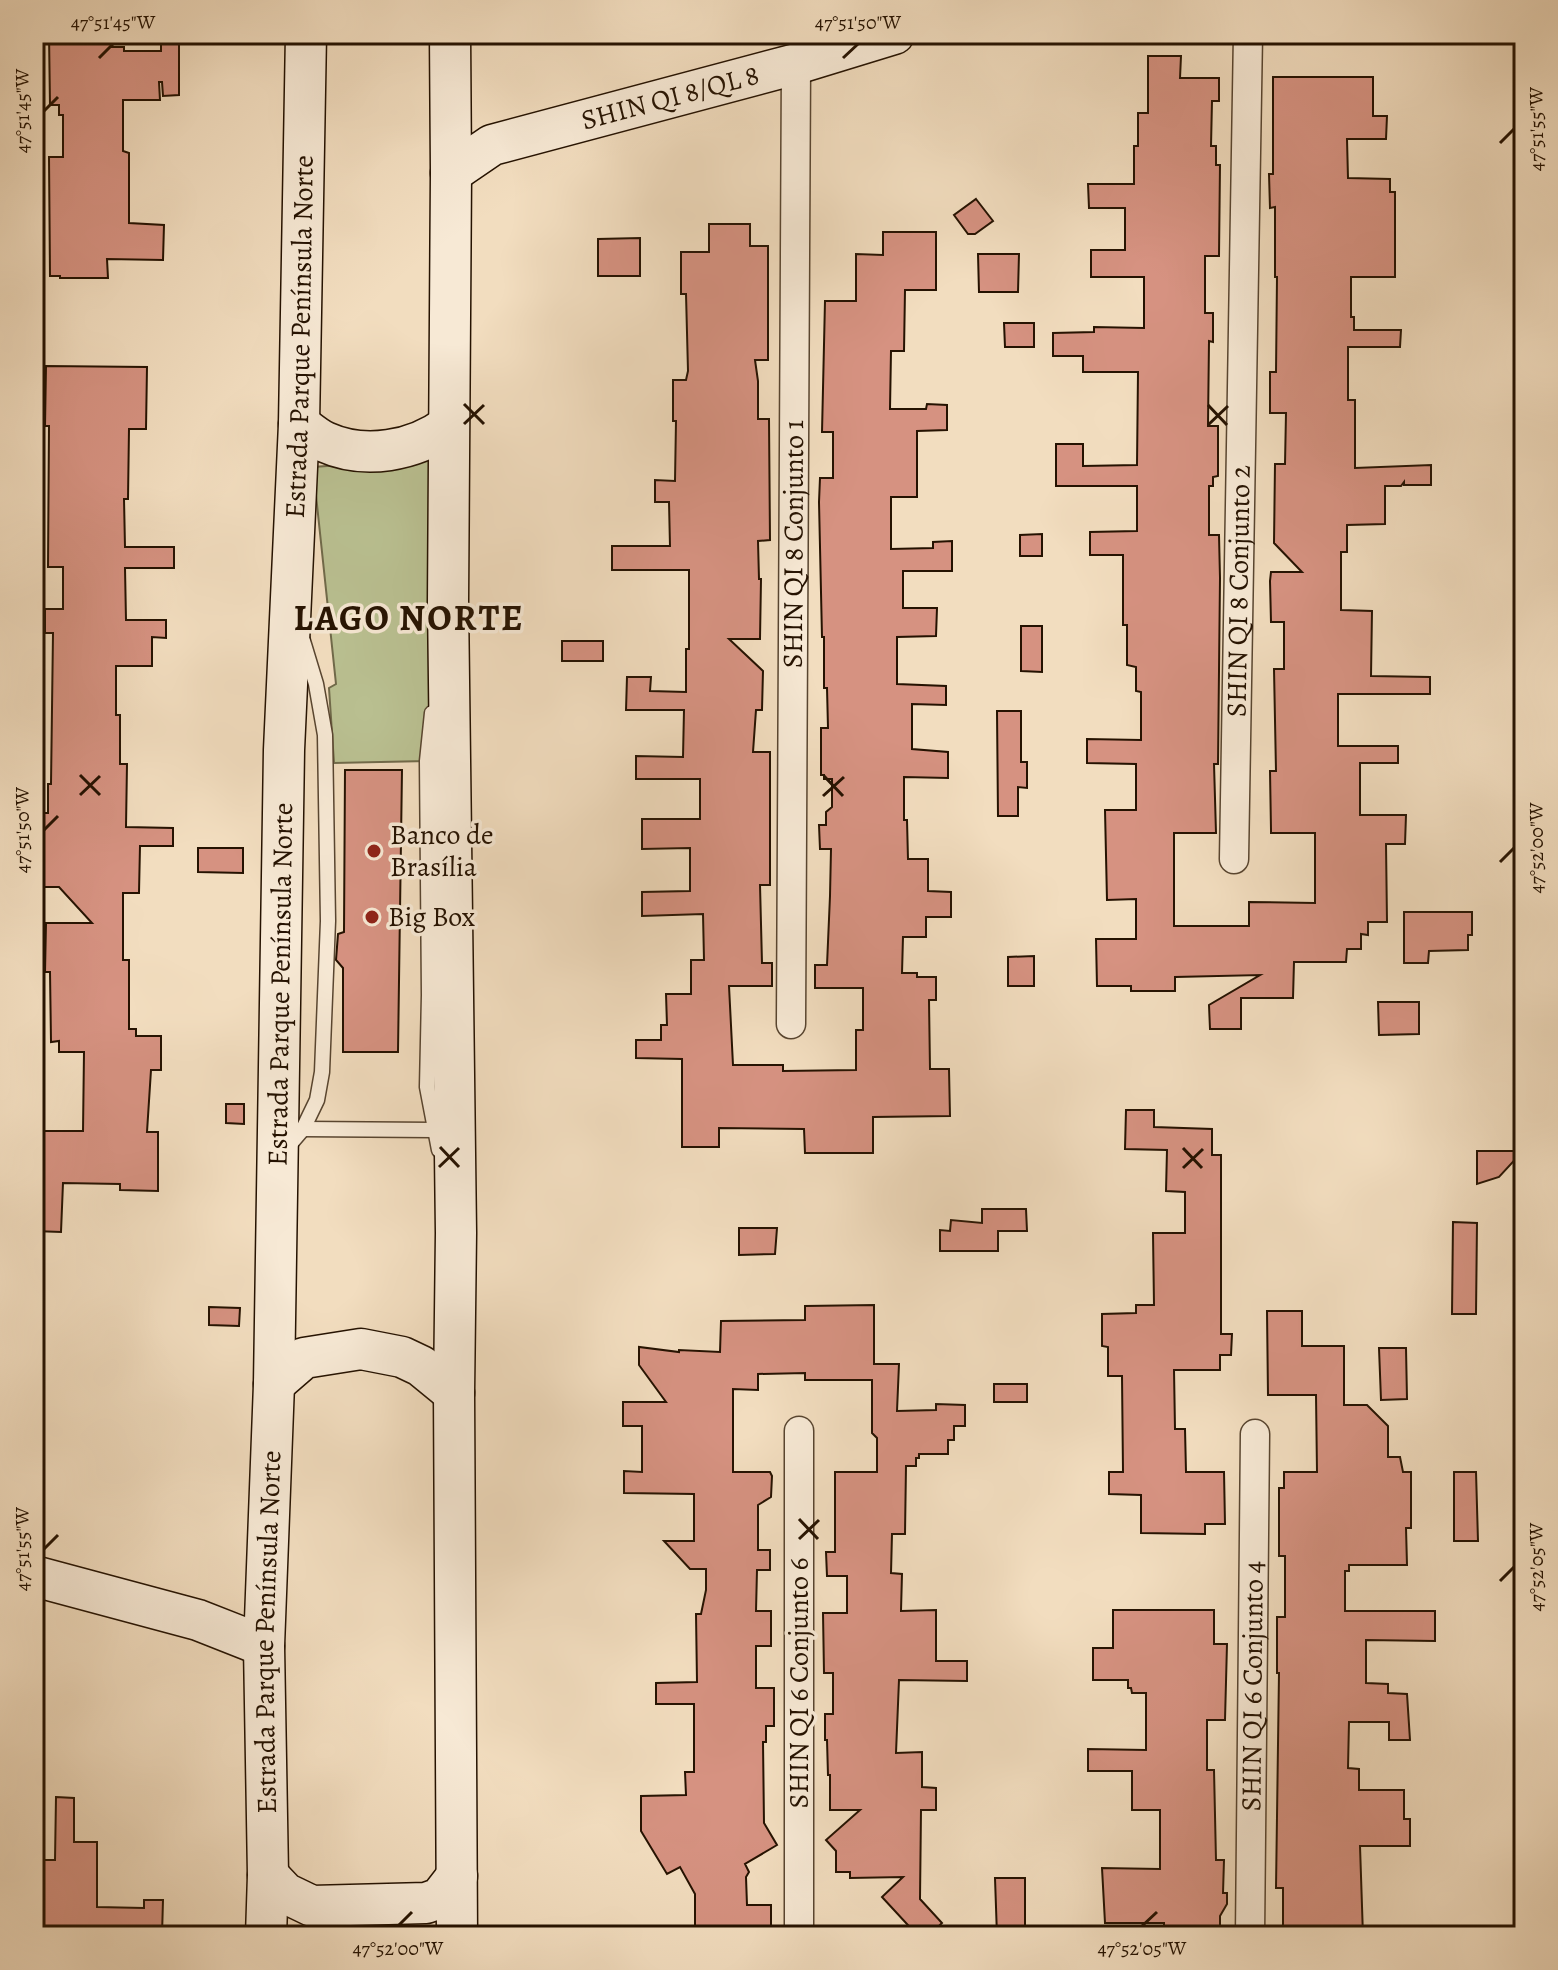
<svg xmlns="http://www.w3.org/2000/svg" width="1558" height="1970" font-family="Alegreya,serif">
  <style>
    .green { fill: #bac192; stroke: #706a4a; stroke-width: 2 }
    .building { fill: #d69281; stroke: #251201; stroke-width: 2 }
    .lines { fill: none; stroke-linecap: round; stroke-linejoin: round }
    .lane-casing { stroke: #584530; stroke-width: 17 }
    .street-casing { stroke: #584530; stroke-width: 31 }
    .secondary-casing { stroke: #251201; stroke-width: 43 }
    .lane { stroke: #f7e9d5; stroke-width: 14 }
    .street { stroke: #f7e9d5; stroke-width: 28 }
    .secondary { stroke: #f7e9d5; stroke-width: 40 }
    .ticks { fill: none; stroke: #251201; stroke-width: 3 }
    .poi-dot { fill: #8f2418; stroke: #f7e9d5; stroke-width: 3 }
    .labels { text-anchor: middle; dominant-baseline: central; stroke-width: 7; stroke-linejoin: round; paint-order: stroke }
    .street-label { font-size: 28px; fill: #251201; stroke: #f7e9d5 }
    .poi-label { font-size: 28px; fill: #251201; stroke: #f7e9d5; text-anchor: start }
    .district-label { font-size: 36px; font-weight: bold; letter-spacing: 2px; fill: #251201; stroke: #f7e9d5 }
    .neatline { fill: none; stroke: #251201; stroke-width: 3 }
    .ticks-label { font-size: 20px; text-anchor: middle; fill: #251201 }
  </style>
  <rect width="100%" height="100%" fill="#f2ddbf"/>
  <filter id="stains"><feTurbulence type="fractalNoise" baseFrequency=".0025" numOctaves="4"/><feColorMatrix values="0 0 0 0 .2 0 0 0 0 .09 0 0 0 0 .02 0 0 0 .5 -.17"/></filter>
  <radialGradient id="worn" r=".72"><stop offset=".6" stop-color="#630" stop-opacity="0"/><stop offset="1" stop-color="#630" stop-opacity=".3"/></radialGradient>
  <!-- green -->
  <polygon class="green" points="441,458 427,761 334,763 329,688 336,684 313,467"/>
  <!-- building -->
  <g class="building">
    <polygon points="49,34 111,34 111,47 124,47 124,51 161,51 161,43 179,43 179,95 163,96 162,82 159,82 160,100 123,100 123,151 129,153 129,223 164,225 163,260 107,259 108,278 60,278 60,276 50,276 49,157 63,157 63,115 59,115 59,105 50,105"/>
    <polygon points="1148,56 1181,56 1180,78 1219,78 1219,101 1212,101 1211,146 1216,146 1216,165 1220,165 1219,256 1205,256 1205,313 1213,313 1213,342 1209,341 1208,426 1218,426 1218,476 1213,477 1213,486 1209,486 1209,535 1219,535 1220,578 1218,764 1214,764 1216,833 1174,833 1174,926 1249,926 1249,902 1315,903 1315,833 1271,833 1271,830 1270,771 1276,771 1274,669 1284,669 1284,622 1271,622 1270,581 1271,572 1302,572 1274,543 1275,464 1285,464 1286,413 1270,413 1270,372 1276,372 1277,277 1275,277 1275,207 1270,208 1269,174 1273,174 1273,77 1373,77 1373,116 1387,116 1386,139 1347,139 1348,178 1390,179 1390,192 1395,192 1395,277 1351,277 1351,317 1354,317 1354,330 1401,330 1400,347 1348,347 1348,400 1355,400 1355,468 1431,465 1431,485 1404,485 1404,482 1401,486 1385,486 1385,524 1347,525 1347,552 1341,552 1341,610 1372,611 1371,676 1430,677 1430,694 1338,694 1338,746 1398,746 1398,763 1360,763 1360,815 1406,815 1405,844 1386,844 1387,922 1368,922 1368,935 1361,934 1361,949 1347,949 1346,962 1294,962 1293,998 1241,998 1241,1029 1210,1029 1209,1005 1260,975 1175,977 1175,991 1131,991 1131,986 1097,986 1096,939 1136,939 1136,899 1107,900 1105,810 1136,810 1136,764 1087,763 1087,739 1141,740 1141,692 1136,691 1136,667 1127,665 1127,625 1123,625 1123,555 1090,555 1090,532 1137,531 1137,486 1056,486 1056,444 1083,444 1083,466 1137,465 1138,372 1083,372 1083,356 1053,356 1053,333 1094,332 1094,327 1144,328 1144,277 1091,277 1091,250 1125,250 1125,208 1089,208 1088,184 1134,184 1134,146 1138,146 1138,113 1148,113"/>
    <polygon points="976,199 993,221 975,234 968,234 954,215"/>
    <polygon points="709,224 750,224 750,246 768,246 768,360 755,360 758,381 758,419 769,419 770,540 758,541 759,579 761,579 760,639 729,639 763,671 762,710 756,710 753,752 770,752 770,885 760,885 762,963 772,963 772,986 729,986 733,1065 783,1065 783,1071 856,1070 856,1030 863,1030 863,988 815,988 815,965 827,965 830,896 831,849 820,849 819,825 826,825 826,812 832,807 832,779 824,779 824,775 821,775 821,728 828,728 827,688 824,688 824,637 822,637 819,502 820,478 833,478 833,432 822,432 825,301 856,301 856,254 883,255 883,232 936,232 936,290 905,290 904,351 891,351 890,409 926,409 927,404 947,405 947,430 917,431 917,497 891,497 891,549 933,548 933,542 952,541 952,571 903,571 903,608 937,608 936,636 897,637 897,684 946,686 946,705 912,704 912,749 948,752 948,778 904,777 904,820 907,820 908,859 928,859 928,891 951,892 951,917 926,917 926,937 903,937 902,973 917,973 917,977 936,977 936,1000 929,1000 930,1069 949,1069 950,1116 873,1117 873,1153 805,1153 804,1129 719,1128 719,1147 682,1147 682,1059 636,1058 636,1040 661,1040 661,1025 667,1025 666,994 691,994 691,960 704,960 703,914 642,916 642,892 690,891 690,848 642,849 642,819 700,819 700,779 636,779 636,756 683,757 684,710 626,710 627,677 651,677 650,691 686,692 686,649 689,649 689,570 612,570 612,546 670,546 669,502 655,502 655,480 675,481 676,421 673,421 673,380 686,380 688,371 686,294 681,294 681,252 709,252"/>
    <polygon points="640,238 640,276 598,276 598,239"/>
    <polygon points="978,254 1019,254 1018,292 979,292"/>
    <polygon points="1004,323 1034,323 1034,347 1005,347"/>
    <polygon points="46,366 147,367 146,429 129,429 128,499 124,499 125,547 174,547 174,568 125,568 126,620 166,620 166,638 152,637 152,666 116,666 116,715 120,715 120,764 127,764 126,827 173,828 173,846 140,846 139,893 123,893 123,960 129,960 129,1029 136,1029 136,1036 161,1036 161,1070 151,1070 147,1132 158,1132 158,1191 120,1190 120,1184 63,1183 61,1232 34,1231 34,1131 83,1131 84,1052 59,1052 59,1041 51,1042 50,972 45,972 46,923 92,923 59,887 44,887 44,813 48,813 48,784 51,784 53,633 45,633 45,609 63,609 63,567 48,567 49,426 45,426"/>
    <polygon points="1042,534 1042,556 1020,556 1020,535"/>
    <polygon points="1021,626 1042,626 1042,672 1021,671"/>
    <rect x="562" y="641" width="41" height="20"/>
    <polygon points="997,711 1021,711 1021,762 1027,762 1027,788 1018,787 1018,816 998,816"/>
    <polygon points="345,770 402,770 398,1052 343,1052 343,968 336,960 338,934 344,932"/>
    <polygon points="198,848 243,848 243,873 198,872"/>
    <polygon points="1404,912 1472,912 1472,935 1468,935 1468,950 1429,951 1428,963 1404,963"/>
    <polygon points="1034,956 1034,986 1008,986 1008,957"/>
    <polygon points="1378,1002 1419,1002 1419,1034 1379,1035"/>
    <polygon points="226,1104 244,1104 244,1124 226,1123"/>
    <polygon points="1126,1110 1154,1110 1154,1127 1212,1129 1212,1155 1221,1155 1221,1334 1232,1334 1231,1355 1220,1355 1220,1370 1174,1370 1175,1429 1185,1429 1186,1472 1224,1472 1225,1524 1205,1524 1205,1534 1141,1533 1141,1495 1109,1494 1109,1472 1123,1472 1122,1376 1108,1376 1108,1347 1102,1346 1102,1314 1136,1313 1136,1305 1154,1305 1153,1233 1185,1233 1185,1192 1166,1191 1167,1150 1125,1149"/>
    <polygon points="1477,1151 1523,1151 1499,1177 1477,1184"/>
    <polygon points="982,1209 1026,1209 1027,1231 998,1231 998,1251 940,1251 940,1230 950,1231 951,1220 982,1223"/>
    <polygon points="1453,1222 1477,1223 1476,1314 1452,1314"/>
    <polygon points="739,1228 777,1228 775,1254 739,1255"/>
    <polygon points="874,1305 874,1364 899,1364 897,1411 936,1410 936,1404 965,1405 965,1426 954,1426 954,1440 948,1440 948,1454 919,1454 919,1458 916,1458 916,1466 906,1466 905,1534 892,1534 891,1573 902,1574 901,1611 936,1610 936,1661 967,1661 967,1681 899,1680 896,1753 922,1752 922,1787 936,1788 936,1810 921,1810 920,1899 942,1923 929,1936 918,1936 882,1897 903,1877 850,1878 850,1872 836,1872 836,1851 826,1840 860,1810 830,1810 830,1775 828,1775 827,1740 825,1740 825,1714 833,1714 833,1673 824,1673 823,1613 847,1613 847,1576 827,1576 826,1552 835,1552 835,1472 877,1472 877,1438 872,1433 872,1380 805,1380 805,1373 758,1374 758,1390 733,1389 733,1472 770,1472 772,1476 771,1497 758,1505 758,1550 770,1550 770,1570 757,1570 756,1611 771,1611 771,1646 756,1646 756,1688 774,1688 774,1726 766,1726 766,1742 763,1742 764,1823 777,1845 745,1864 749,1872 746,1877 747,1905 771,1905 771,1936 695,1936 695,1894 680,1867 667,1874 641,1831 641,1796 686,1795 685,1772 694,1772 694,1704 656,1704 656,1683 697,1682 696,1614 701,1614 706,1590 706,1569 690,1569 664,1541 694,1541 694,1494 624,1493 624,1471 642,1472 642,1426 623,1426 623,1402 666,1402 639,1365 639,1347 679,1352 679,1350 720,1352 721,1321 805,1320 805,1306"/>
    <polygon points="209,1307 240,1308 239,1326 209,1325"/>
    <polygon points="1267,1311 1302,1311 1302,1346 1344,1346 1344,1405 1367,1405 1388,1426 1388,1457 1400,1457 1403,1472 1411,1472 1411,1528 1406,1528 1407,1565 1349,1565 1349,1571 1345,1571 1345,1611 1435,1611 1435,1641 1366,1640 1366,1683 1388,1684 1388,1693 1407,1694 1410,1740 1389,1740 1389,1722 1349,1722 1348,1768 1359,1769 1359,1790 1404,1790 1404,1819 1410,1819 1410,1846 1360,1846 1363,1936 1283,1936 1283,1888 1276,1888 1279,1673 1277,1673 1277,1617 1285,1617 1285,1556 1279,1556 1279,1488 1284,1488 1284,1472 1317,1472 1316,1395 1268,1395"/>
    <polygon points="1379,1348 1406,1348 1407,1399 1381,1400"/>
    <rect x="994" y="1384" width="33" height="18"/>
    <polygon points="1454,1472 1476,1472 1478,1541 1454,1541"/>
    <polygon points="1113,1610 1214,1610 1214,1644 1227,1644 1225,1720 1207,1720 1207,1770 1214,1770 1216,1860 1224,1860 1223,1893 1227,1893 1227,1904 1220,1916 1220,1936 1164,1936 1164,1923 1105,1923 1102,1868 1160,1869 1160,1810 1132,1810 1132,1771 1088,1771 1088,1749 1146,1750 1146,1693 1132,1693 1131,1688 1128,1688 1128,1680 1093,1680 1093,1648 1113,1648"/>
    <polygon points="56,1797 74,1798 74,1842 97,1842 97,1907 144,1908 144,1900 163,1900 162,1935 34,1932 34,1860 55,1860"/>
    <polygon points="995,1878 1025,1878 1025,1936 997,1936"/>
  </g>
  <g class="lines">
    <defs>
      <g id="lane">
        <polyline points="432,713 427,761 429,995 427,1087 439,1150"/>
        <polyline points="303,1129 434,1130"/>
        <polyline points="285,1150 303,1129 317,1100 322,1072 328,921 325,735 316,684 303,641"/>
      </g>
      <g id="street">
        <path id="s1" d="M1234 859 1248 34"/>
        <path id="s2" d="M791 1024 796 64"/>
        <polyline points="799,1431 799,1936"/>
        <path id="s3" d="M1250 1936 1255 1434"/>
      </g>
      <g id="secondary">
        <polyline points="450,34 451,173 448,602 456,1233 454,1393 457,1936"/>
        <path id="s4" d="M451 173 492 145 796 64 894 34"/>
        <path d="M299 424C307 430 316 438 325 442 365 460 414 451 448 426"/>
        <polyline points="274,1384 304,1358 361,1349 402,1357 421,1366 454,1393"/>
        <polyline points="34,1576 198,1620 264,1646"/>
        <polyline points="268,1875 285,1893 312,1906 426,1903 440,1898 457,1876"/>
        <path id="s5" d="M266 1936 268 1875 264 1646 274 1384 284 750 299 424 306 34"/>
      </g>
    </defs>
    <!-- lane casing -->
    <use href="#lane" class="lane-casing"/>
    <!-- street casing -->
    <use href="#street" class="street-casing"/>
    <!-- secondary casing -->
    <use href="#secondary" class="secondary-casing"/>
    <!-- lane -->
    <use href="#lane" class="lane"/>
    <!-- street -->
    <use href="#street" class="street"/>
    <!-- secondary -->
    <use href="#secondary" class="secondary"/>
  </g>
  <!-- ticks -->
  <path class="ticks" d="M99 58 113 44M843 58 858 44M44 111 58 97M1500 143 1514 129M464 404 484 424M1208 405 1227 425M464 424 484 405M1208 425 1228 406M80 775 100 795M824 776 843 796M80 795 100 776M823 796 844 777M44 830 58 816M1500 862 1514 848M440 1147 459 1167M1183 1148 1202 1168M439 1167 459 1148M1183 1168 1203 1149M799 1519 818 1539M799 1539 819 1520M44 1549 58 1535M1500 1581 1514 1567M398 1926 412 1912M1142 1926 1157 1912"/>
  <!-- markers -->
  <g class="poi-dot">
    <circle cx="374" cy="851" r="8"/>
    <circle cx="372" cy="917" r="8"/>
  </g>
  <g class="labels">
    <!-- street labels -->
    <g class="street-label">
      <text stroke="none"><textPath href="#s4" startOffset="234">SHIN QI 8/QL 8</textPath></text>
      <text stroke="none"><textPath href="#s5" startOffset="1600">Estrada Parque Península Norte</textPath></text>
      <text stroke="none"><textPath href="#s2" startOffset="480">SHIN QI 8 Conjunto 1</textPath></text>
      <text stroke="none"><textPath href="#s1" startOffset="268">SHIN QI 8 Conjunto 2</textPath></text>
      <text stroke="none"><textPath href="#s5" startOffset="952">Estrada Parque Península Norte</textPath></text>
      <text stroke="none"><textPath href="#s5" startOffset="304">Estrada Parque Península Norte</textPath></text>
      <text transform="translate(799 1683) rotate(-90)">SHIN QI 6 Conjunto 6</text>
      <text stroke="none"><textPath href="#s3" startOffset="250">SHIN QI 6 Conjunto 4</textPath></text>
    </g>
    <!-- poi labels -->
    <g class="poi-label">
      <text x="390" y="835">Banco de<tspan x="390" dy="32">Brasília</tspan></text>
      <text x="388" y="917">Big Box</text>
    </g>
    <!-- district labels -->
    <g class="district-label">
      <text x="409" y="617">LAGO NORTE</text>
    </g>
  </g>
  <!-- margin -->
  <rect width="1558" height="1970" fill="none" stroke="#f2ddbf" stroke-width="88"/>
  <rect x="44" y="44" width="1470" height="1882" class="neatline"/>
  <g class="ticks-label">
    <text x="113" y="29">47°51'45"W</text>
    <text x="858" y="29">47°51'50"W</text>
    <text transform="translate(22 111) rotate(-90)" y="7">47°51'45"W</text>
    <text transform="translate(1536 129) rotate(-90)" y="7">47°51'55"W</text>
    <text transform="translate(22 830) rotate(-90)" y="7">47°51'50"W</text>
    <text transform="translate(1536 848) rotate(-90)" y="7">47°52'00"W</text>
    <text transform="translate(22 1549) rotate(-90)" y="7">47°51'55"W</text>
    <text transform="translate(1536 1567) rotate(-90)" y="7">47°52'05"W</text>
    <text x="398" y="1955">47°52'00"W</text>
    <text x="1142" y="1955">47°52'05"W</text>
  </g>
  <rect width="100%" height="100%" filter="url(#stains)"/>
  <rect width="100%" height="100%" fill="url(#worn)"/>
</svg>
